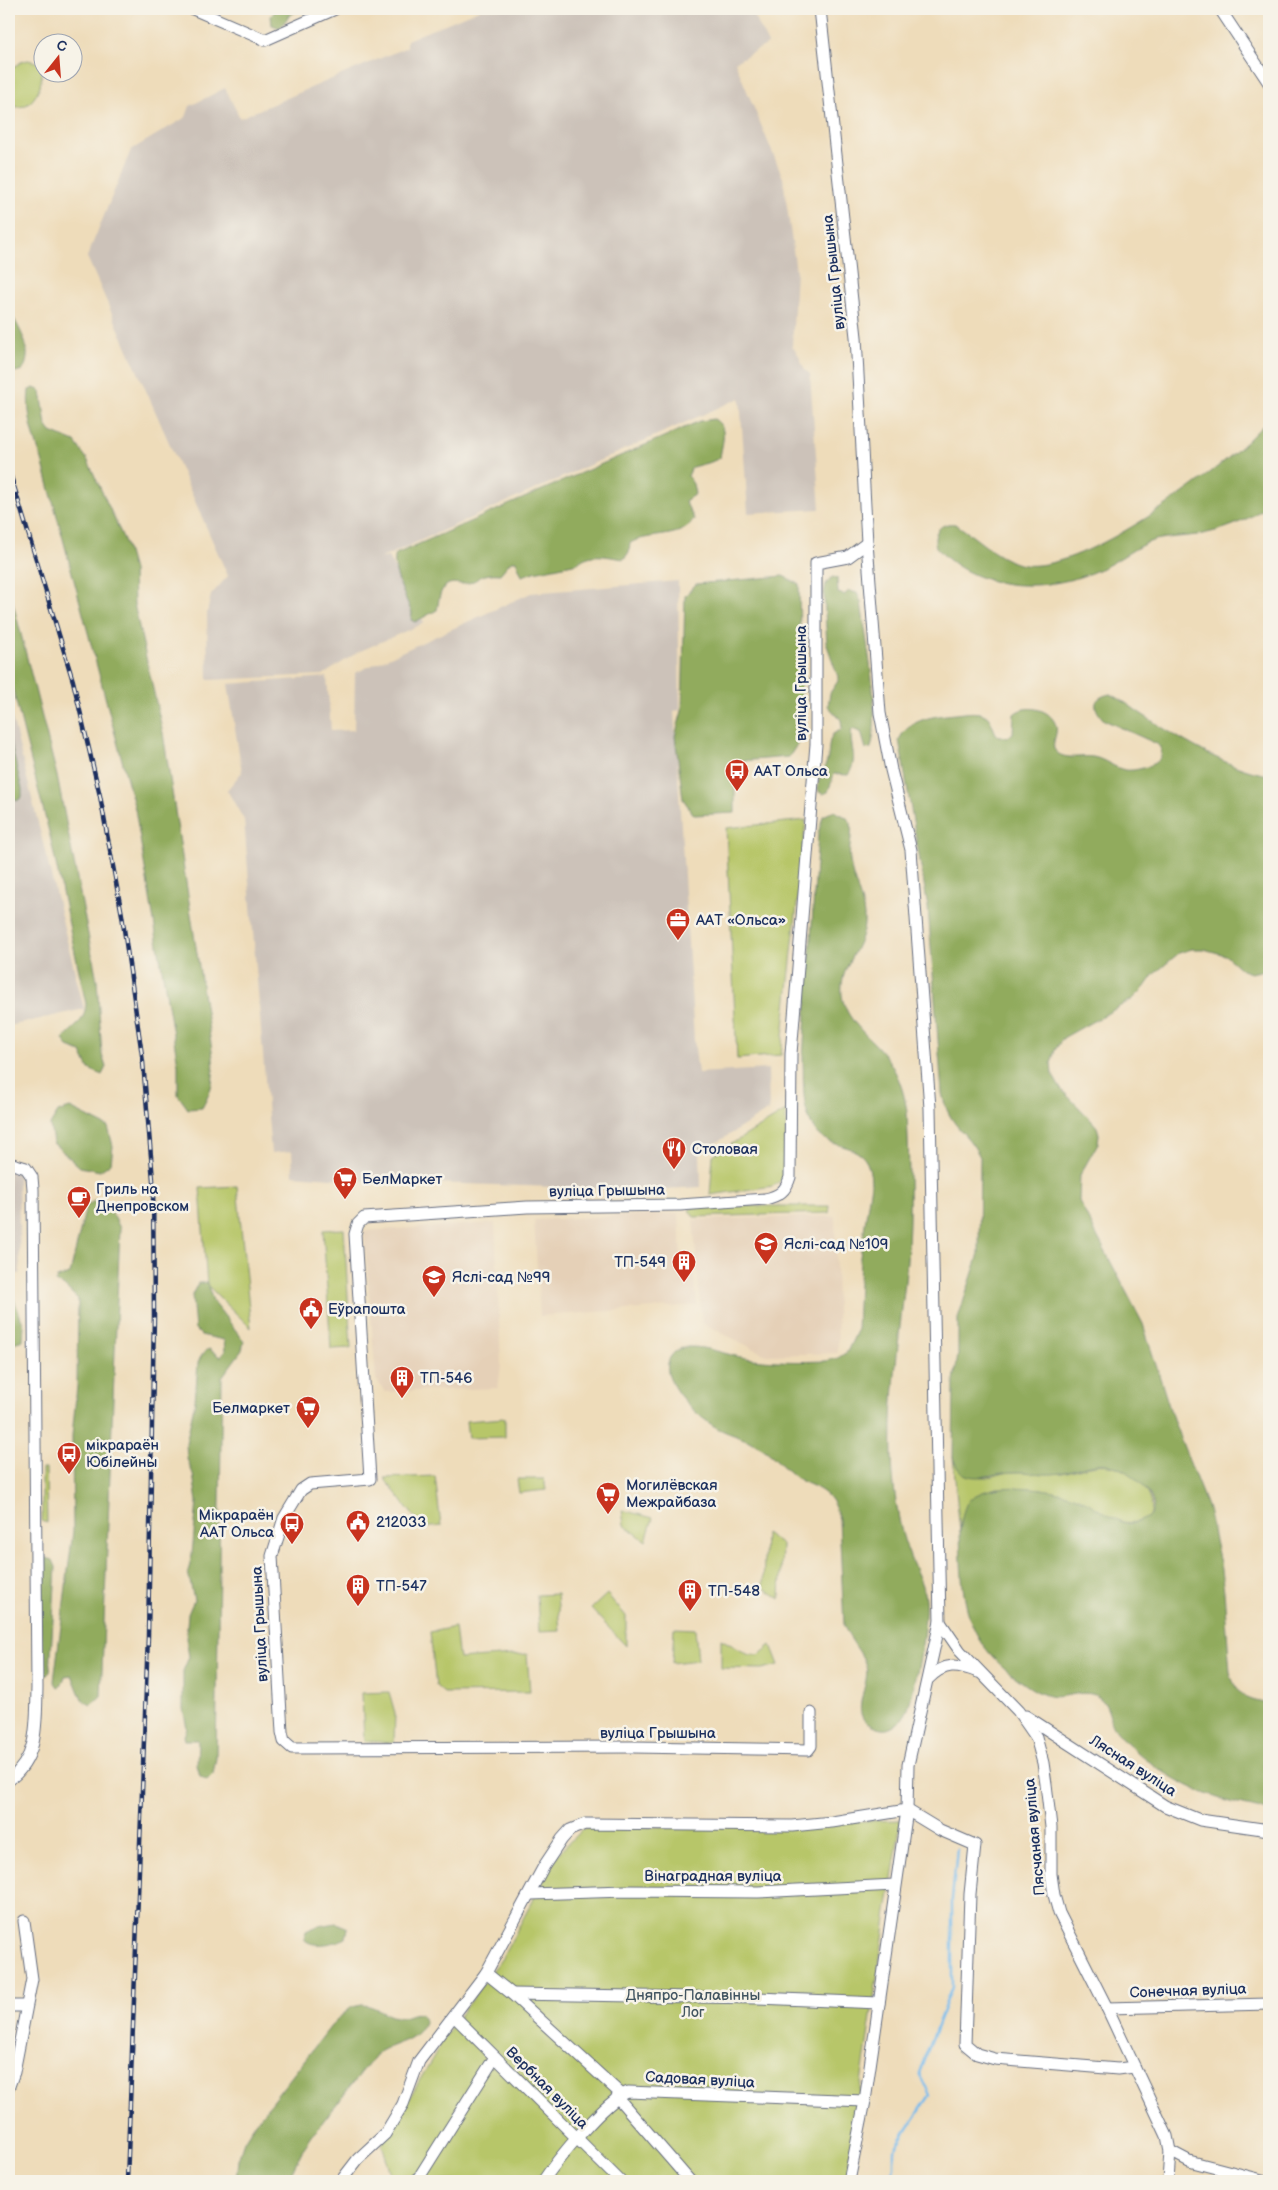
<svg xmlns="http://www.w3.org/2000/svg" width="1278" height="2190" font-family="'Balsamiq Sans',sans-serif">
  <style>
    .built { fill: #e5d0b7 }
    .industrial { fill: #ccc2b9 }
    .green { fill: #b7c669; stroke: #697a64 }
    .forest { fill: #91ab5d; stroke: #566d5e }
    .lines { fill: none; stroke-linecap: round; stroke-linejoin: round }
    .stream { stroke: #76bbed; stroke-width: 2.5 }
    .minor-casing { stroke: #656c7e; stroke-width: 13 }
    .minor { stroke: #fff; stroke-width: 11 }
    .rail-casing { stroke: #1b2f5e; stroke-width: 4.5 }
    .rail { stroke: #f7f3e8; stroke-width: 2.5; stroke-dasharray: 8; stroke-linecap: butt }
    .labels { text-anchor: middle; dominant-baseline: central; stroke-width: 5; stroke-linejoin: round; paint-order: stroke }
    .street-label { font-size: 15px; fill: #1b2f5e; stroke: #f7f3e8 }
    .poi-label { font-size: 15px; fill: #1b2f5e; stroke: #f7f3e8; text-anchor: start }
    .park-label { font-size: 15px; fill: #425561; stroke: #f7f3e8 }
  </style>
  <rect width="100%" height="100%" fill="#f7f3e8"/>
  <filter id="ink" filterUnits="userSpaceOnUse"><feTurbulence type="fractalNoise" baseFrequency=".02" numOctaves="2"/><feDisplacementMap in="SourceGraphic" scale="10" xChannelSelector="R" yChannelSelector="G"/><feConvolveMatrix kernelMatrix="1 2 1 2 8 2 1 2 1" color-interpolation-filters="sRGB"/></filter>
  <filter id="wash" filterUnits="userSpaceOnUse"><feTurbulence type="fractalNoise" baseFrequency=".0096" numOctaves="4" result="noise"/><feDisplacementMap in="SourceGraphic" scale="20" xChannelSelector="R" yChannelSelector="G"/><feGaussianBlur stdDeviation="1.12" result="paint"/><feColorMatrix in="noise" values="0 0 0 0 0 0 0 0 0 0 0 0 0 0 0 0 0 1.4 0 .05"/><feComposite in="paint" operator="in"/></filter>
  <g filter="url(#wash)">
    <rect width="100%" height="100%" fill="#eedcba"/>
    <!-- built -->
    <g class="built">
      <polygon points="679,1213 681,1259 692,1259 697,1305 540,1316 534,1220"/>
      <polygon points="835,1216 838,1353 766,1355 702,1323 693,1220"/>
      <polygon points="495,1223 501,1365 498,1388 385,1392 376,1379 364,1231"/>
    </g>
    <!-- industrial -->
    <g class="industrial">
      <polygon points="481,9 751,9 768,44 735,62 783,178 796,271 792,346 798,354 805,370 810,374 820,509 748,513 740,398 379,559 388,557 424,623 358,652 323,675 208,680 207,613 211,595 228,576 87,257 131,150 186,117 190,106 225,88 240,118 407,47 407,40"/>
      <polygon points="678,581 680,710 674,711 694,1040 698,1073 768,1069 769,1110 700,1153 701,1187 649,1190 401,1182 400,1176 367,1181 293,1175 292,1151 271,1153 244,820 227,790 242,772 228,684 327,677 331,731 354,730 355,673 531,593"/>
      <polygon points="9,705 84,1009 9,1026"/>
      <polygon points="9,1172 18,1172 20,1274 9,1274"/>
    </g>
    <!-- green -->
    <g class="green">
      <path d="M28 60 36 62 41 66C45 85 32 115 9 105V70L21 62Z"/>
      <polygon points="806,820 781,1055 737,1059 726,828"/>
      <polygon points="786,1111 786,1177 773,1186 710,1195 713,1155"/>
      <polygon points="237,1186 251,1328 207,1285 200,1188"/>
      <polygon points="696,1206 830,1206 829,1213 694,1217 689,1210"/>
      <polygon points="344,1229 351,1348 331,1349 323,1230"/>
      <polygon points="505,1418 505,1437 468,1438 466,1421"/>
      <path d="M953 1457 955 1464C963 1468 974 1477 983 1477 992 1478 1003 1472 1012 1472 1029 1470 1045 1475 1062 1473 1079 1470 1096 1461 1114 1466 1148 1475 1175 1528 1122 1522L1042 1489 996 1488 976 1496 968 1502 961 1521 960 1533Z"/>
      <polygon points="42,1469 46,1469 47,1523 42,1521"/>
      <polygon points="435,1476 441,1526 423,1528 384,1478"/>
      <polygon points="517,1479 544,1479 546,1490 519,1493"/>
      <polygon points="622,1510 653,1518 646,1541 624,1525"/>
      <polygon points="765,1533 782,1545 780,1599 763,1587"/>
      <polygon points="557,1594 560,1631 539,1632 537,1595"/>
      <polygon points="607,1594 626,1616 626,1646 591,1609"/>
      <polygon points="455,1627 459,1659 527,1654 530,1692 444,1693 436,1686 430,1632"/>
      <polygon points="674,1628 695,1629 698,1660 672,1663"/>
      <polygon points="721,1639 749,1655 759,1655 771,1645 779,1665 762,1669 721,1668"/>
      <polygon points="389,1692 395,1713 394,1743 364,1741 362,1693"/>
      <polygon points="901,1820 846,2181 393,2181 382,2144 451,2027 502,1958 557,1855 582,1829"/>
    </g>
    <!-- forest -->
    <g class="forest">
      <polygon points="277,9 300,9 289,16 280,28 272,25 271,16"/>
      <path d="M9 309C18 328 35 349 23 370L15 372 9 368Z"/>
      <path d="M34 388 41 391 46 425 51 432 75 442 87 459 125 542 133 570 134 604 163 733 213 1057C214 1079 213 1088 202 1108L188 1109 178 1095V1064L135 809 42 460C34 438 26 414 29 390Z"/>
      <path d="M714 419C729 428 722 442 720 458L711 462 692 467 688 476 693 484 695 494 685 501 694 519C683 540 650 532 630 543L629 552 624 559C608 557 590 551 578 563L534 572 522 576 516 561H511L500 574C478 572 478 583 463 584 457 584 452 582 447 585 439 590 439 601 437 610L415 622 411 620 412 613C406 598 390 568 396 554L700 421Z"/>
      <path d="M1269 419V504C1249 521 1222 531 1197 535 1183 537 1168 537 1155 540 1135 546 1118 562 1098 570 1047 593 976 593 936 547 932 533 940 522 955 524 977 537 994 557 1019 564 1070 577 1183 496 1222 463 1239 450 1254 434 1269 419Z"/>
      <polygon points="783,576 799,584 802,737 789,757 741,761 735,789 735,813 694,815 683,799 675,736 682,711 685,596 696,584"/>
      <path d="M832 577 837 578 838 593 844 595 849 591 857 593 861 602C866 641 881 713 871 748L866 749 861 732 852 729C848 747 860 757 848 775L834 774 828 792 823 794 819 792C815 781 824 771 827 761 830 752 827 743 833 734L842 729 841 720 828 706 830 693 838 681V677L827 645 824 593 826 584Z"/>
      <path d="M9 587 57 776 97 980 102 1055 106 1067 102 1075 89 1069 81 1052 68 1047 63 1039C75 1025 84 1024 86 1004L50 836 9 674Z"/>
      <path d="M1110 694C1122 699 1132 708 1143 715 1178 738 1227 769 1269 775V969L1251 973 1242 970 1225 955 1204 949H1192L1179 953 1154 974 1144 988 1133 999 1063 1038 1055 1050 1051 1063 1052 1074 1060 1088 1091 1120 1097 1127 1099 1134 1098 1143 1080 1175 1079 1201 1143 1324 1174 1422 1208 1509 1220 1563 1224 1591 1230 1672C1237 1697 1245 1699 1269 1704V1810C1211 1802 1157 1777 1117 1732 1109 1722 1110 1707 1101 1699 1086 1686 1065 1700 1049 1696 1036 1693 1023 1683 1013 1675 961 1636 962 1592 960 1533 961 1523 962 1512 967 1503 984 1478 1055 1488 1079 1498 1092 1504 1104 1514 1118 1520 1126 1524 1133 1524 1140 1521 1176 1508 1130 1467 1107 1464 1089 1462 1070 1473 1052 1474 1039 1475 1027 1471 1014 1472 992 1472 961 1490 953 1457L954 1381 958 1355V1318L979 1254 980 1157C966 1129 949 1128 942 1093L928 907 899 740C909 718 935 716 956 714 964 713 974 711 983 714 992 717 992 728 997 735L1007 738 1013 733 1014 714C1026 703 1052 709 1056 726 1058 734 1052 741 1054 749 1062 762 1081 755 1093 757 1105 759 1114 768 1125 770 1139 772 1174 761 1157 744L1104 720C1093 708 1091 698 1110 694Z"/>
      <polygon points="9,737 22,789 22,797 17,801 9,795"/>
      <path d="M834 811 846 817 851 823C853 836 848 848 850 861 852 882 866 902 864 924 861 950 839 967 842 995 845 1020 868 1035 883 1053 897 1070 904 1090 907 1112 909 1162 911 1211 907 1261 900 1341 884 1422 896 1502 899 1520 902 1537 909 1554 913 1566 921 1579 924 1593 930 1614 915 1693 906 1713 902 1720 897 1725 890 1728 884 1731 877 1728 872 1726 847 1714 871 1686 866 1666 862 1652 850 1641 844 1626L839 1519C836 1508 832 1498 822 1491 814 1485 803 1483 795 1477 782 1467 772 1453 757 1445 745 1438 731 1435 719 1429 700 1419 663 1386 668 1363 670 1354 678 1348 687 1347 707 1346 726 1355 746 1358 772 1362 800 1362 826 1361L838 1358 847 1352 857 1331 860 1257 871 1184C871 1135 830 1156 813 1127 801 1107 804 1079 803 1058L818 834 823 816Z"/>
      <polygon points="70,1108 108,1127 113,1146 111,1163 100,1171 80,1167 53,1143 50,1125 58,1112"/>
      <polygon points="97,1199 108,1205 120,1228 101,1696 91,1705 82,1700 72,1675 65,1676 62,1685 58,1687 54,1681 73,1531 72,1436 77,1386 78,1299 63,1285 55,1282 57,1278 70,1274 86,1206"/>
      <polygon points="198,1283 207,1283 213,1301 244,1341 242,1350 222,1377 216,1758 213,1774 207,1780 200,1776 197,1765 198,1740 185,1740 184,1736 187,1728 183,1709 183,1671 189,1657 186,1638 188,1614 194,1600 188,1572 192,1554 197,1502 193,1474 187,1459 186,1443 195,1401 198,1363 202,1354 209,1349 220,1357 225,1351 224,1340 201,1335 195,1329 192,1295"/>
      <polygon points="9,1292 12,1294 24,1326 23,1340 13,1343 9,1342"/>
      <polygon points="46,1558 53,1560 56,1567 50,1672 46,1676 40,1674 41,1562"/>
      <path d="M337 1923 348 1928 346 1938C336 1943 313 1949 304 1939L306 1931 318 1926Z"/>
      <path d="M362 2005C375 2005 384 2015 396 2017 408 2020 417 2006 425 2019 418 2044 393 2041 375 2055L317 2129 303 2149 287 2181H236L238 2159 244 2141 256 2122 335 2021 352 2007Z"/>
    </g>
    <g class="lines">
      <!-- stream -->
      <polyline class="stream" points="890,2181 894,2167 894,2150 930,2095 919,2073 952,1987 952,1899 957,1849"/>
    </g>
  </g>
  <g filter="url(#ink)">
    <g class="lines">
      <defs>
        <g id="minor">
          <polyline points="193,9 265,40 335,9"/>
          <polyline points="820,9 856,337 867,543 880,713 891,770 911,850 930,1108 940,1622 908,1765 907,1810 865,2101 849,2181"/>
          <polyline points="1220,9 1269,83"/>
          <path d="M9 1163 26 1168 32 1177 33 1189 37 1688C36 1722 39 1758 9 1780"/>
          <polyline points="940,1622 960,1651 1018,1711 1036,1737 1043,1763 1046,1784 1051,1827 1051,1874 1054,1895 1059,1913 1107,2008 1167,2136 1170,2151 1168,2181"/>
          <path d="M928 1679C945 1662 957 1664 978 1672"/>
          <path d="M811 1713V1746L808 1750 633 1747 292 1748 284 1741 282 1732 272 1556 284 1518 301 1490 310 1484 370 1479 355 1234 358 1224 364 1218 527 1207 680 1205 765 1199C779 1196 786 1191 790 1177L791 1054 816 744V563L848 557 867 543"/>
          <polyline points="1026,1716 1165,1806 1200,1820 1269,1830"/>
          <polyline points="531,1894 625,1891 758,1892 895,1885"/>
          <polyline points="486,1973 512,1994 622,2095"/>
          <polyline points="512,1994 758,1998 879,2003"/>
          <polyline points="9,2006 26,2006"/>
          <polyline points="1107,2008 1269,2004"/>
          <polyline points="454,2016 620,2181"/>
          <polyline points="9,2086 14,2072 32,1979 24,1921"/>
          <polyline points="617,2097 690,2181"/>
          <polyline points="1170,2151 1189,2161 1266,2181"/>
          <polyline points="418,2179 495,2057"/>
          <polyline points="341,2181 358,2159 385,2134 403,2104 419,2061 486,1973 544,1866 562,1839 570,1830 585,1824 792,1826 832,1822 907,1810 940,1830 975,1845 970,1894 965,2044 977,2054 995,2059 1118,2069 1134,2067"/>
          <path d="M543 2181C557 2160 605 2101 628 2092L865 2101"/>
        </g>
      </defs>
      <!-- minor casing -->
      <use href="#minor" class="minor-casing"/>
      <!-- minor -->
      <use href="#minor" class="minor"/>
      <defs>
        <polyline id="rail" points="9,470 73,681 100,796 122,915 143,1062 153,1180 154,1316 148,1636 127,2181"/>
      </defs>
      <!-- rail casing -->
      <use href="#rail" class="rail-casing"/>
      <!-- rail -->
      <use href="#rail" class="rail"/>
    </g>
  </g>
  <!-- icons -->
  <defs>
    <symbol id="bus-pin" viewBox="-11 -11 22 30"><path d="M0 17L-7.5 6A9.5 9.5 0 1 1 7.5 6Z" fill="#c8321e" stroke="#f7f3e8"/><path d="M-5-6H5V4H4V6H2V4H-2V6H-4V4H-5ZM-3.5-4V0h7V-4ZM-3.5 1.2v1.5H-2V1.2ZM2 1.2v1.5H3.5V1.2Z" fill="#fff"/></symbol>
    <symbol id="office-pin" viewBox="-11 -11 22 30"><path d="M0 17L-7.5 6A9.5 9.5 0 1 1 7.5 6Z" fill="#c8321e" stroke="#f7f3e8"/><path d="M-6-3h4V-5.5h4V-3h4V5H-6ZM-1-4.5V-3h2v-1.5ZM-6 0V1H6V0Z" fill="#fff"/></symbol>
    <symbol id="restaurant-pin" viewBox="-11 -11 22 30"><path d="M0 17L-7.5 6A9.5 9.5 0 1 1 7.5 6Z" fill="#c8321e" stroke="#f7f3e8"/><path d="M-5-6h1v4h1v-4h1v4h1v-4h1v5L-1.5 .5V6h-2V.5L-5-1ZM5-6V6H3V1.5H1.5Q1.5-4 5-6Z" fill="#fff"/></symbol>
    <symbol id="supermarket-pin" viewBox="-11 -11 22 30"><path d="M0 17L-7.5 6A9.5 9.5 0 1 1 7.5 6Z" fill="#c8321e" stroke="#f7f3e8"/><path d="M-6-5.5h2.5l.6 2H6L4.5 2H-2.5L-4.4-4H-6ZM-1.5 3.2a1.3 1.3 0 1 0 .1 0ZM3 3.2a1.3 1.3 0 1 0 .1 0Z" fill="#fff"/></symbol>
    <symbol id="cafe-pin" viewBox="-11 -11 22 30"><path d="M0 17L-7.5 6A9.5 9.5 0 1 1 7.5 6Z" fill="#c8321e" stroke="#f7f3e8"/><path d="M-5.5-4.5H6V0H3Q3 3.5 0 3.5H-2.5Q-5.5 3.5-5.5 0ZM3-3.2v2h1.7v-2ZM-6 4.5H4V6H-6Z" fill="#fff"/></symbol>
    <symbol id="school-pin" viewBox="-11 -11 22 30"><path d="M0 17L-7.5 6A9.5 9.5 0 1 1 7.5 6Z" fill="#c8321e" stroke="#f7f3e8"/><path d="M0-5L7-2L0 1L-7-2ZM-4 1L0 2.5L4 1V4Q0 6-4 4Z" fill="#fff"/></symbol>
    <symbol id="building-pin" viewBox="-11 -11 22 30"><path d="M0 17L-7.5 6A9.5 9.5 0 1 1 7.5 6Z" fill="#c8321e" stroke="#f7f3e8"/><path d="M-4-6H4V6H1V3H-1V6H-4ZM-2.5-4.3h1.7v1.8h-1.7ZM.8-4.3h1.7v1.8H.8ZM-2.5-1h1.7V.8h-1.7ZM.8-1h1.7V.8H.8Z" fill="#fff"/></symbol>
    <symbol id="civic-pin" viewBox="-11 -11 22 30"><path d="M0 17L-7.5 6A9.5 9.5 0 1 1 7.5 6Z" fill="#c8321e" stroke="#f7f3e8"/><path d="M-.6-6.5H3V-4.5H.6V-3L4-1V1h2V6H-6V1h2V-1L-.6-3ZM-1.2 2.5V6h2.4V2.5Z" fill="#fff"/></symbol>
  </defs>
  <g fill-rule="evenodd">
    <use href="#bus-pin" x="723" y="757" width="28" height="38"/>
    <use href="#office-pin" x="664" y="906" width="28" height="38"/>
    <use href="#restaurant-pin" x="660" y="1135" width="28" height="38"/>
    <use href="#supermarket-pin" x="331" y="1165" width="28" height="38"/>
    <use href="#cafe-pin" x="65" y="1184" width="28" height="38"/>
    <use href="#school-pin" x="752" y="1230" width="28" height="38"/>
    <use href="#building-pin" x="670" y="1248" width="28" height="38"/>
    <use href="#school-pin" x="420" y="1263" width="28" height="38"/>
    <use href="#civic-pin" x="297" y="1295" width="28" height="38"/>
    <use href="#building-pin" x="388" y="1364" width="28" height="38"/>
    <use href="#supermarket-pin" x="294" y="1394" width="28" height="38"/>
    <use href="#bus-pin" x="55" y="1440" width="28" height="38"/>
    <use href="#supermarket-pin" x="594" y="1480" width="28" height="38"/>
    <use href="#civic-pin" x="344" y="1508" width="28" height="38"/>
    <use href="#bus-pin" x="278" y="1510" width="28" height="38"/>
    <use href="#building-pin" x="344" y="1572" width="28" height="38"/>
    <use href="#building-pin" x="676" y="1577" width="28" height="38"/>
  </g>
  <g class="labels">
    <!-- street labels -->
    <g class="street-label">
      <text transform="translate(834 272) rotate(-96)">вуліца Грышына</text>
      <text transform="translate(801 683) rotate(-90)">вуліца Грышына</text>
      <text transform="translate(607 1191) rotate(-1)">вуліца Грышына</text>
      <text transform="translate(260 1624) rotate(-93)">вуліца Грышына</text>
      <text x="658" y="1733">вуліца Грышына</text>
      <text transform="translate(1133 1766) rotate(33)">Лясная вуліца</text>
      <text transform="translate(1035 1837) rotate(-95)">Пясчаная вуліца</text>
      <text x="713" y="1876">Вінаградная вуліца</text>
      <text transform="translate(1188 1991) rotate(-2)">Сонечная вуліца</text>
      <text transform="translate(700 2080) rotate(3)">Садовая вуліца</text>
      <text transform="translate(547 2088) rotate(45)">Вербная вуліца</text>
    </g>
    <!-- poi labels -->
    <g class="poi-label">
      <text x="754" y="771">ААТ Ольса</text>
      <text x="696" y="920">ААТ «Ольса»</text>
      <text x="692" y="1149">Столовая</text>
      <text x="362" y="1179">БелМаркет</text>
      <text x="96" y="1189">Гриль на<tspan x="96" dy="17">Днепровском</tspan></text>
      <text x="784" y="1244">Яслі-сад №109</text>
      <text x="666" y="1262" text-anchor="end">ТП-549</text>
      <text x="452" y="1277">Яслі-сад №99</text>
      <text x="328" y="1309">Еўрапошта</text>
      <text x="420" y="1378">ТП-546</text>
      <text x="290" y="1408" text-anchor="end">Белмаркет</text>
      <text x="86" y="1445">мікрараён<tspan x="86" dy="17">Юбілейны</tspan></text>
      <text x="626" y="1485">Могилёвская<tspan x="626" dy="17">Межрайбаза</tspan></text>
      <text x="274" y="1515" text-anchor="end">Мікрараён<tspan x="274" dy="17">ААТ Ольса</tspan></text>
      <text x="376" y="1522">212033</text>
      <text x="376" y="1586">ТП-547</text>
      <text x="708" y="1591">ТП-548</text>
    </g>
    <!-- park labels -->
    <g class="park-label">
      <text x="693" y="1995">Дняпро-Палавінны<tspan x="693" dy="17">Лог</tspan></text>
    </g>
  </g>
  <!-- margin -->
  <rect width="1278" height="2190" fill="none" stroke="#f7f3e8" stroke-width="30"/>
  <!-- north arrow -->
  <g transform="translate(58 58) rotate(17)"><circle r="24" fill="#f7f3e8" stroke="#9fa5b1"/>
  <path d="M0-4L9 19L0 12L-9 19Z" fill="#c8321e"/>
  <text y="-8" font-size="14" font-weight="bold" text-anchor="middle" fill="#1b2f5e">С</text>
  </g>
</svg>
